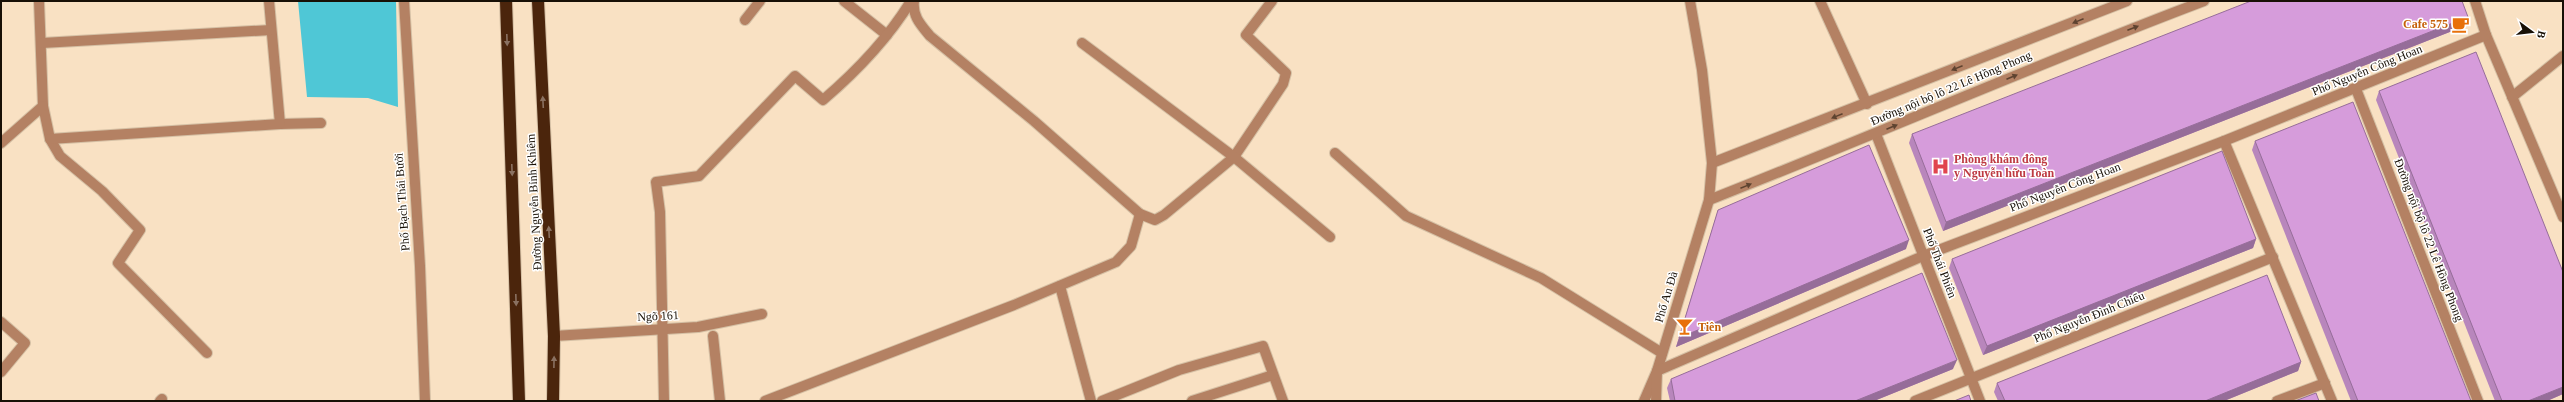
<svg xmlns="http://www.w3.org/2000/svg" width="2564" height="402" font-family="Georgia,serif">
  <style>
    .water { fill: #4fc7d6 }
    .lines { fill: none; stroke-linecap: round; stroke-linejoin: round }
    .minor-casing { stroke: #d5c0a5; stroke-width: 12 }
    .highway-casing { stroke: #d5c0a5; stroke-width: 14 }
    .minor { stroke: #b48163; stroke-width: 10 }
    .highway { stroke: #4b250c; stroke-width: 12 }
    .wall { fill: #b886bc }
    .shaded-wall { fill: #966d99 }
    .building { fill: #d69cdb; stroke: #966d99 }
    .oneway { fill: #5e4330 }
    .oneway2 { fill: #8a7161 }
    .labels { text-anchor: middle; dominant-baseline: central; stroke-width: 3; stroke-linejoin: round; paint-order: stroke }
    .food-label { font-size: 12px; font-weight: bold; fill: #c56008; stroke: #fff; text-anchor: end }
    .street-label { font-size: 12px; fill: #181006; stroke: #fff }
    .health-label { font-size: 12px; font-weight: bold; fill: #be3a42; stroke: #fff; text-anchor: start }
  </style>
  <rect width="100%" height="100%" fill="#f9e1c3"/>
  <!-- water -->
  <polygon class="water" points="298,1 396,1 398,107 368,98 307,97"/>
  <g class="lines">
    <defs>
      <g id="minor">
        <polyline points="39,1 43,106 50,139 60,156 102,191 140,230 118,263 207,353"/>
        <polyline points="269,1 280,124 321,123"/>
        <polyline points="404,1 420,266 425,401"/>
        <polyline points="844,1 887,35"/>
        <path d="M914 1C912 16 921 25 930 36L1034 121 1140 214 1155 220 1164 215 1234 157 1283 84 1286 73 1246 35 1272 1"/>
        <polyline points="1820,1 1867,104"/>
        <polyline points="2475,1 2486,35 2563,217"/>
        <polyline points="745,20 760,1"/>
        <polyline points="42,43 271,30"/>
        <polyline points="1082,43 1234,157 1330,237"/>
        <polyline points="2356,89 2478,401"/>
        <polyline points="2512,97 2563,56"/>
        <polyline points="1876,134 1980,401"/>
        <polyline points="50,139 280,124"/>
        <polyline points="2224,141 2332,401"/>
        <polyline points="1,143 43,106"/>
        <polyline points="1335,153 1406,216 1541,278 1662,353"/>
        <polyline points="1712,163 2127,1"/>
        <path d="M1709 200C1875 135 2037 64 2204 1"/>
        <polyline points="1060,286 1091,401"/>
        <polyline points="1,322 25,343 1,372"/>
        <polyline points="554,336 698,327 762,314"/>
        <polyline points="713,336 720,401"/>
        <polyline points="160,401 162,399"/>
        <path d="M664 401 660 212 656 182 699 176 795 76 823 100C857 71 887 40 911 1"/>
        <polyline points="765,401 1014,305 1116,262 1131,246 1140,214"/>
        <polyline points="1102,401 1179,370 1263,346 1283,401"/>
        <polyline points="1192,401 1273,375"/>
        <polyline points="1644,401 1657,371 1709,200 1712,163 1702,70 1690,1"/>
        <polyline points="1656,401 1657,371 1923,256 2224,141 2486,35"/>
        <polyline points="1915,401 2273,257"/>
        <polyline points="2277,401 2325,383"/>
      </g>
      <g id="highway">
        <polyline points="506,1 519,401"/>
        <polyline points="538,1 554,336 553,401"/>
      </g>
    </defs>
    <!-- minor casing -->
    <use href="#minor" class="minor-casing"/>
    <!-- highway casing -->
    <use href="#highway" class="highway-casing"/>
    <!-- minor -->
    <use href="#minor" class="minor"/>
    <!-- highway -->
    <use href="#highway" class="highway"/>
  </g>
  <!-- wall -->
  <g class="wall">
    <polygon points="2468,17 2465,26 1943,231 1909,143 1912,134"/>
    <polygon points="2379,91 2563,272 2563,394 2547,401 2495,401 2376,100"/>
    <polygon points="2255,141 2471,401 2351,401 2252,150"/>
    <polygon points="1718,210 1906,249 1676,347"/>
    <polygon points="2256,239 2253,248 1983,355 1949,268 1952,259"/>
    <polygon points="2301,362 2298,371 2224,401 1998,401 1994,392 1997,383"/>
    <polygon points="1953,369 1874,401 1670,401 1667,388 1671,379"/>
  </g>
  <!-- shaded-wall -->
  <g class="shaded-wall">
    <polygon points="2468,17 2465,26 1943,231 1946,222"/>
    <polygon points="2256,239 2253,248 1983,355 1987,346"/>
    <polygon points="1909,240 1906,249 1676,347 1679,338"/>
    <polygon points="1957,360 1953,369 1874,401 1855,401"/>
    <polygon points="2301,362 2298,371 2224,401 2205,401"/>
    <polygon points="2563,387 2563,394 2547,401 2528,401"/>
  </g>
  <!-- building -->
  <g class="building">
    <polygon points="2251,1 2462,1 2468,17 1946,222 1912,134"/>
    <polygon points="2476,52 2563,272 2563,387 2528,401 2502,401 2379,91"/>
    <polygon points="2353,102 2471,401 2358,401 2255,141"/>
    <polygon points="1869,145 1909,240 1679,338 1718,210"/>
    <polygon points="2222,151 2256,239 1987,346 1952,259"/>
    <polygon points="1922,273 1957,360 1855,401 1675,401 1671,379"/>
    <polygon points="2267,275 2301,362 2205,401 2005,401 1997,383"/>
    <polygon points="2316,393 2319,401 2295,401"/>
    <polygon points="1969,395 1971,401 1954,401"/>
  </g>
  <!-- one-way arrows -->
  <defs><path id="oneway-solid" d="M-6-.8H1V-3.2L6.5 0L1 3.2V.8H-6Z"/></defs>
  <g class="oneway">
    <use href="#oneway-solid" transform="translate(2078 21) rotate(158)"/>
    <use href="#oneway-solid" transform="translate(2133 28) rotate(-21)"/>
    <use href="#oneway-solid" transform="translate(1957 68) rotate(158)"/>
    <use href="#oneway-solid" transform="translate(2012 77) rotate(-23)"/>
    <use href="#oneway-solid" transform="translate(1837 116) rotate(158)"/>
    <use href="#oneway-solid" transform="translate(1892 127) rotate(-23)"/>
    <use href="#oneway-solid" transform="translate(1746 186) rotate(-22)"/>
  </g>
  <g class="oneway2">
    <use href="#oneway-solid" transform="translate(507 40) rotate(88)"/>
    <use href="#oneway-solid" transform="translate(543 102) rotate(-93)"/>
    <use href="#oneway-solid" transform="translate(512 170) rotate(88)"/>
    <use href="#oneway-solid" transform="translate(549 232) rotate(-93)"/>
    <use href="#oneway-solid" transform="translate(516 300) rotate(88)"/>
    <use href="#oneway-solid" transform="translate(554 362) rotate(-89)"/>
  </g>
  <!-- icons -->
  <defs>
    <symbol id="cafe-bare" viewBox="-9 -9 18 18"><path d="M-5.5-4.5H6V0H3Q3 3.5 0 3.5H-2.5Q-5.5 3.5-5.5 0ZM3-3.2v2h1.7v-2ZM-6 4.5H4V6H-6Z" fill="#e8710a" stroke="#fff" stroke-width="2.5" paint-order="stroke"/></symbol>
    <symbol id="hospital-bare" viewBox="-9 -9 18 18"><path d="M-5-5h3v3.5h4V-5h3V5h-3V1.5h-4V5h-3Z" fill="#e0444e" stroke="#fff" stroke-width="2.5" paint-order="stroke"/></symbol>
    <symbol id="bar-bare" viewBox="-9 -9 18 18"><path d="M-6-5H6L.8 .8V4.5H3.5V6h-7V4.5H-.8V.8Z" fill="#e8710a" stroke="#fff" stroke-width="2.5" paint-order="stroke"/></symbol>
  </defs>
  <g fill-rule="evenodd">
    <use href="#cafe-bare" x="2448" y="12" width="25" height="25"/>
    <use href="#hospital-bare" x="1928" y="154" width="25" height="25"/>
    <use href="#bar-bare" x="1672" y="314" width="25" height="25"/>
  </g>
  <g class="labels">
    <!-- food labels -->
    <g class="food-label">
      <text x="2448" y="24">Cafe 575</text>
      <text x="1698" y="327" text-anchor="start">Tiên</text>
    </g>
    <!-- street labels -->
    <g class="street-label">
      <text transform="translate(2367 70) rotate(-22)">Phố Nguyễn Công Hoan</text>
      <text transform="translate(1951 88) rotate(-23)">Đường nội bộ lô 22 Lê Hồng Phong</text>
      <text transform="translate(2065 187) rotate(-21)">Phố Nguyễn Công Hoan</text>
      <text transform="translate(402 202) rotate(-94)">Phố Bạch Thái Bưởi</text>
      <text transform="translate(534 202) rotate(-93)">Đường Nguyễn Bỉnh Khiêm</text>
      <text transform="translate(2429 240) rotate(69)">Đường nội bộ lô 22 Lê Hồng Phong</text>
      <text transform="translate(1940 263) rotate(69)">Phố Thái Phiên</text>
      <text transform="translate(1666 297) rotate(-73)">Phố An Đà</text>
      <text transform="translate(658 316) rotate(-3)">Ngõ 161</text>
      <text transform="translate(2089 317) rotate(-22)">Phố Nguyễn Đình Chiểu</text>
    </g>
    <!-- health labels -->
    <g class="health-label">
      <text x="1954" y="159">Phòng khám đông<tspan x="1954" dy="14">y Nguyễn hữu Toàn</tspan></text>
    </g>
  </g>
  <!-- border -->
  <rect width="2564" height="402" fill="none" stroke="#181006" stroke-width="4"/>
  <!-- north arrow -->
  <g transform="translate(2532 32) rotate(105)" stroke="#ffffff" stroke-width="3" paint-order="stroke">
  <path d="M0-3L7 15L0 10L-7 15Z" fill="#181006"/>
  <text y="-6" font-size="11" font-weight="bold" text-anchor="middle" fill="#181006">B</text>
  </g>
</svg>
